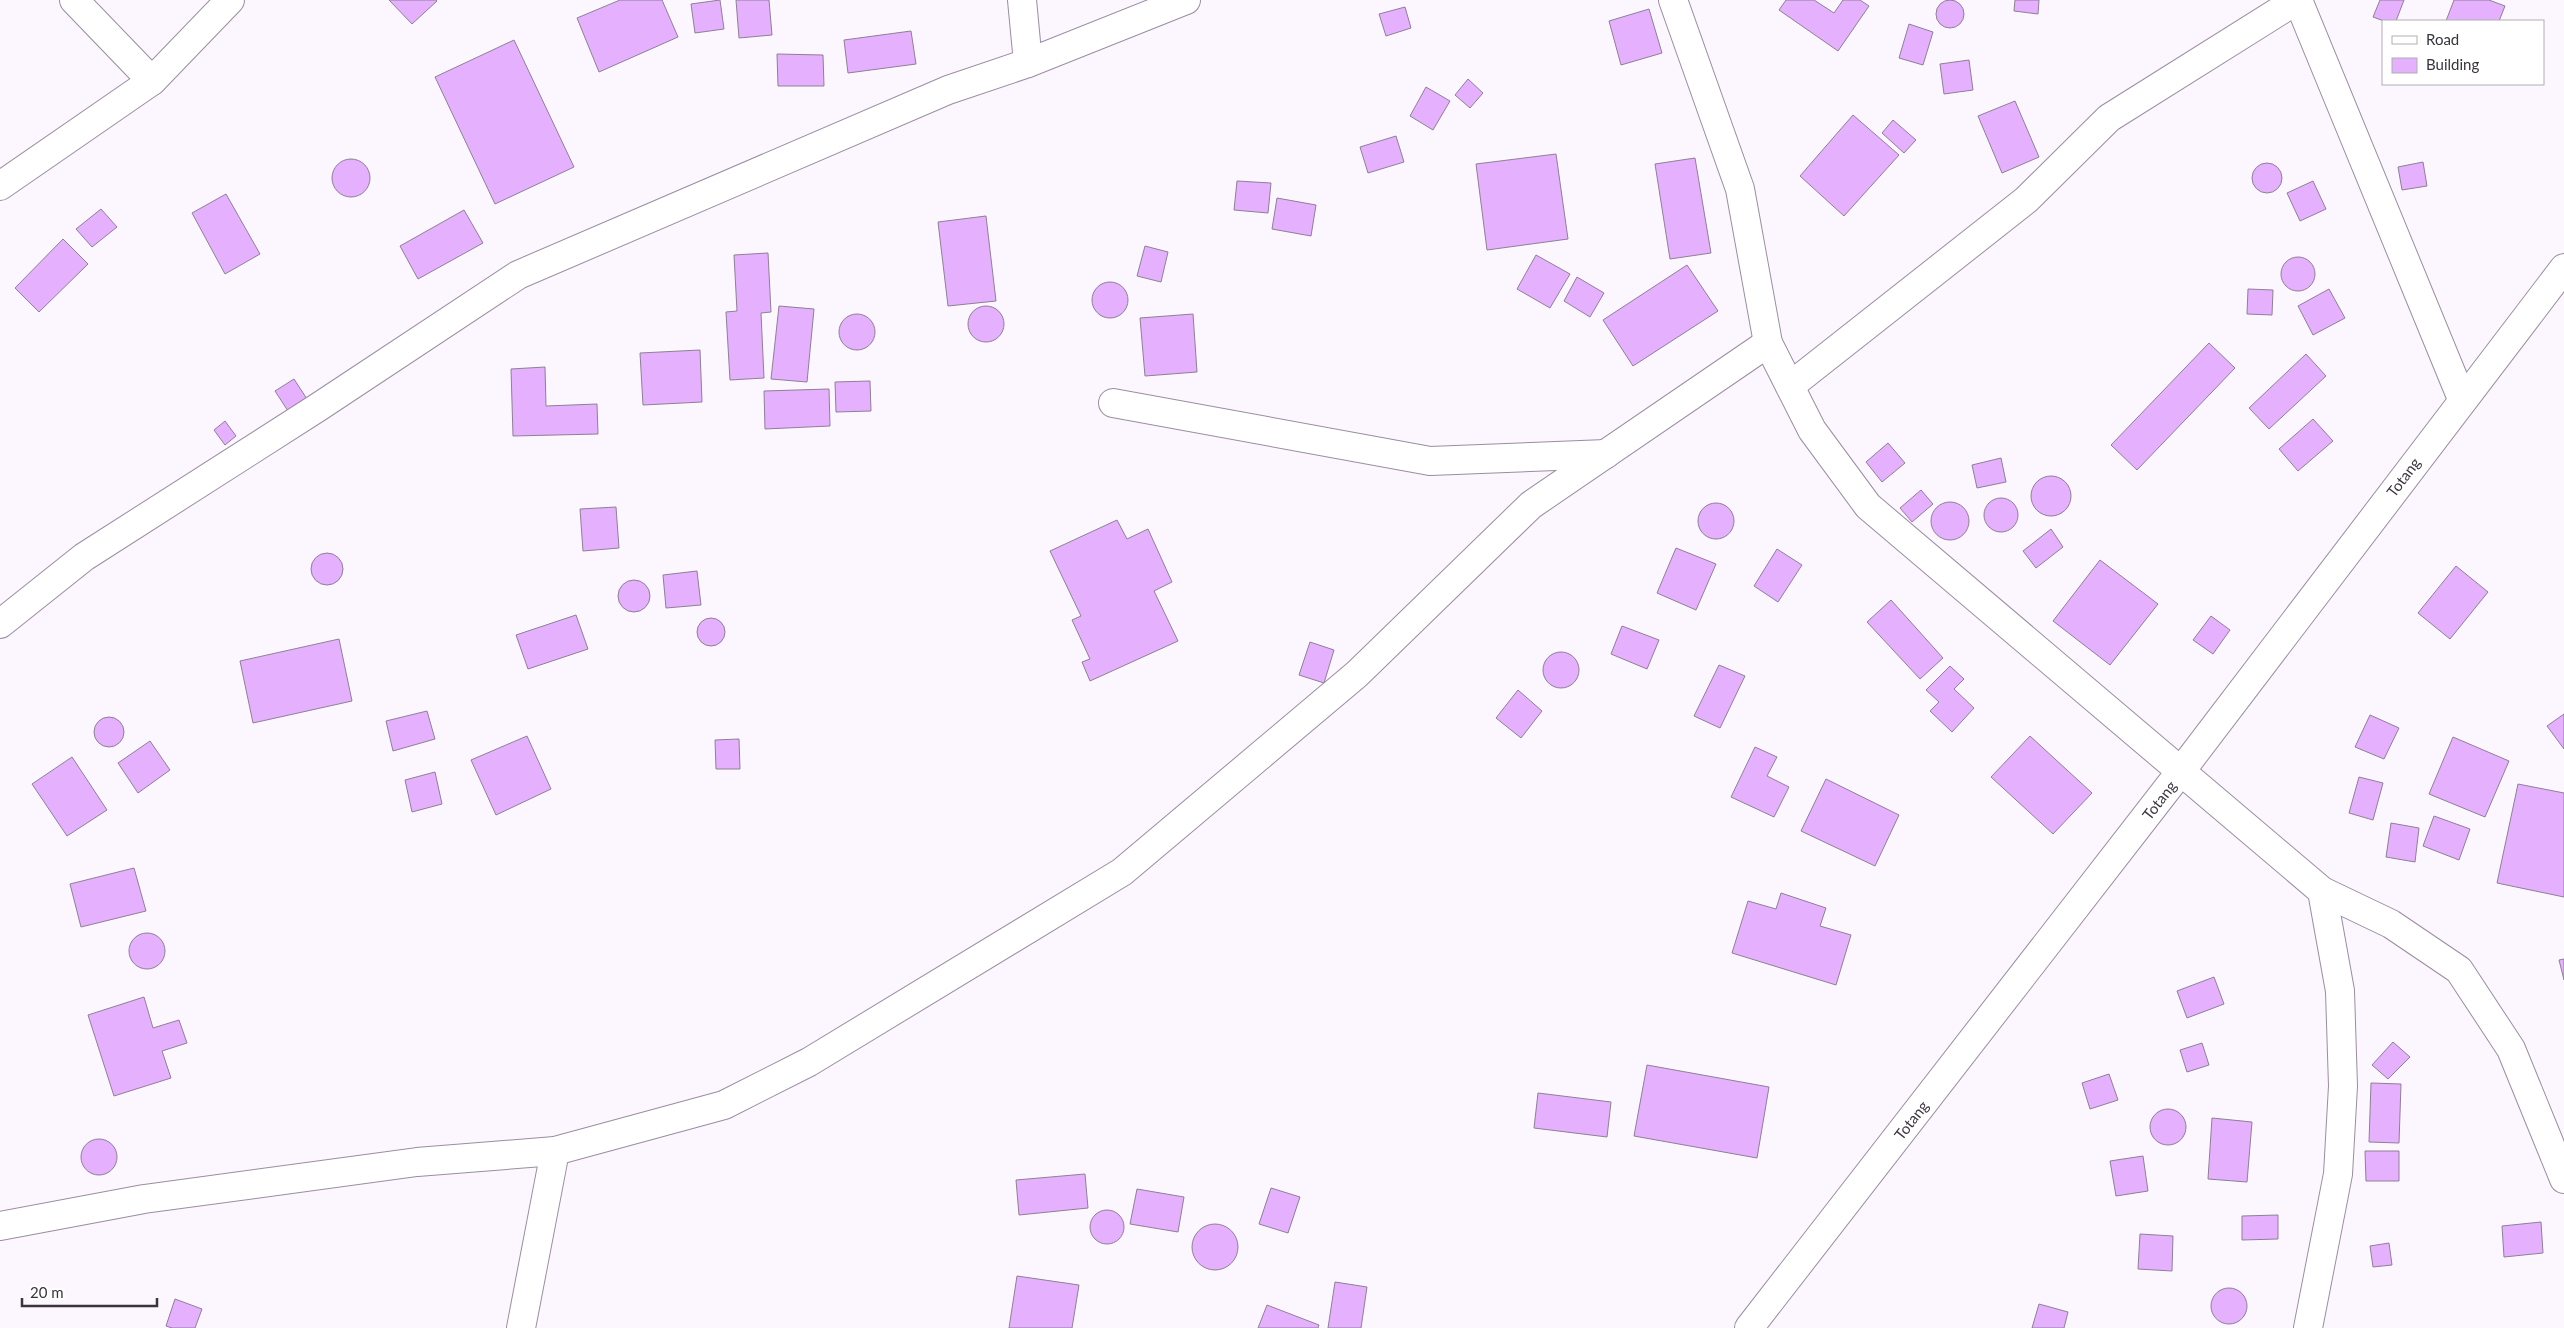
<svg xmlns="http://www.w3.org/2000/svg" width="2564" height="1328" font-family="Lato,sans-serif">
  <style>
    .building { fill: #e5b0fd; stroke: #8e8094 }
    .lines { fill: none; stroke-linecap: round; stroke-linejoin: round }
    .minor-casing { stroke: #9b8da1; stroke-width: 30 }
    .tertiary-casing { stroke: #9b8da1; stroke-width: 30 }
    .minor { stroke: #fff; stroke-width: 28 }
    .tertiary { stroke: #fff; stroke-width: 28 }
    .labels { text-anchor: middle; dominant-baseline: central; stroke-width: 4; stroke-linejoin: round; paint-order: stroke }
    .street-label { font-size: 15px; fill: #3a343d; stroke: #fff }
  </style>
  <rect width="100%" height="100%" fill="#fcf6ff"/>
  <!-- building -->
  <g class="building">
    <circle cx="1950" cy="14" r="14"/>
    <polygon points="389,0 436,0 437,1 412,24"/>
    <polygon points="620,0 662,0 678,37 599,72 577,18"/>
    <polygon points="720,0 724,29 695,33 691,4"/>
    <polygon points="736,0 769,0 772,35 739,38"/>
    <polygon points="1786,0 1814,0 1834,13 1843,0 1860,0 1869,6 1838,51 1779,10"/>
    <polygon points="2015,0 2039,0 2038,14 2014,11"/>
    <polygon points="2380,0 2404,0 2396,21 2384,21 2373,17"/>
    <polygon points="2454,0 2489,0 2505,6 2499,21 2446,21"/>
    <polygon points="1405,7 1411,28 1386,36 1379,14"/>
    <polygon points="1649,9 1662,53 1621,65 1609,21"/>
    <polygon points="1909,24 1933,32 1923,65 1899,58"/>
    <polygon points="911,31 916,64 848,73 844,40"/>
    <polygon points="514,40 574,167 495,204 435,77"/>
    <polygon points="777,54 823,55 824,86 778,86"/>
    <polygon points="1969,60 1973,90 1944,94 1940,64"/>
    <polygon points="1468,79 1483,93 1470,108 1455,95"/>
    <polygon points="1426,87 1450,101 1433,130 1410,116"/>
    <polygon points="2015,101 2039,157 2002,173 1978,116"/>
    <polygon points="1853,115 1899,155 1844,216 1800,176"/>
    <polygon points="1893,120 1916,140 1904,153 1882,133"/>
    <polygon points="1396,136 1404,162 1368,173 1360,147"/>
    <polygon points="1556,154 1568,239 1487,250 1476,164"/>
    <polygon points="1695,158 1711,253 1670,259 1655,164"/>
    <circle cx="351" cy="178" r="19"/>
    <polygon points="2423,162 2427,186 2402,190 2398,167"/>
    <circle cx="2267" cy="178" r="15"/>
    <polygon points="1237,181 1271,183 1268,213 1234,210"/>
    <polygon points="2313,181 2326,209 2300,221 2287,193"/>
    <polygon points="226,194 260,254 225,274 192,213"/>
    <polygon points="1277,198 1316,205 1311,236 1272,229"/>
    <polygon points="101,209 117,227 92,247 76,229"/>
    <polygon points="464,210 483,243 418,279 400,246"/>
    <polygon points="986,216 996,301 948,306 938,222"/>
    <polygon points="63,239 88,264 39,312 15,288"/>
    <polygon points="1145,246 1168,252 1161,282 1137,276"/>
    <polygon points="768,253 771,312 761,313 764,378 730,380 726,312 737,311 734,255"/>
    <polygon points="1536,255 1570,274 1550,308 1517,289"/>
    <circle cx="2298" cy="274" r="17"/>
    <polygon points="1687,265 1718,311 1633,366 1603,320"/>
    <polygon points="1577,277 1604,293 1590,317 1564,301"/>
    <circle cx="1110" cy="300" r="18"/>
    <polygon points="2248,289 2273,290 2272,315 2247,314"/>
    <polygon points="2329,289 2345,318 2313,335 2298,306"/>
    <circle cx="986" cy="324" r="18"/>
    <polygon points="779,306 814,309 807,382 771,379"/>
    <polygon points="1193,314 1197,372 1145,376 1140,318"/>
    <circle cx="857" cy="332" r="18"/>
    <polygon points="2209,343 2235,368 2137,470 2111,445"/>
    <polygon points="700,350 702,402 643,405 640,353"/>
    <polygon points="2306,354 2326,376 2269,429 2249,408"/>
    <polygon points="545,367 546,406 597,404 598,434 513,436 511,369"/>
    <polygon points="294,379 307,399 288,411 275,391"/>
    <polygon points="870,381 871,411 836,412 835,382"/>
    <polygon points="829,389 830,426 765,429 764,391"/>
    <polygon points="2313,419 2333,441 2298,471 2279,449"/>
    <polygon points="225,421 236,436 225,445 214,430"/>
    <polygon points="1888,443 1905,463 1882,482 1866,462"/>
    <polygon points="2001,458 2006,482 1977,488 1972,465"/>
    <circle cx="2051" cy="496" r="20"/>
    <polygon points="1921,490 1933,504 1912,522 1900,508"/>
    <circle cx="2001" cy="515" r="17"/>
    <circle cx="1950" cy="521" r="19"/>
    <circle cx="1716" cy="521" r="18"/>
    <polygon points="616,507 619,548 583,551 580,509"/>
    <polygon points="1117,520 1127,539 1148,529 1172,582 1154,591 1178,641 1090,681 1082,662 1090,659 1072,620 1081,616 1050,551"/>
    <polygon points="2051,529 2063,547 2036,568 2023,551"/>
    <polygon points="1676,548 1716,564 1696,610 1657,593"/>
    <polygon points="1777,549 1802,565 1778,602 1754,586"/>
    <circle cx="327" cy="569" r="16"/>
    <polygon points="2100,560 2158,604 2110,665 2053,621"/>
    <polygon points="2456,566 2488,592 2450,639 2418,613"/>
    <polygon points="697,571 701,605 666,608 663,575"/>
    <circle cx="634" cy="596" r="16"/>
    <polygon points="1891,600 1943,658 1920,679 1867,622"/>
    <polygon points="576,615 588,649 528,669 516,635"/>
    <polygon points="2211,616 2230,630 2213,654 2193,640"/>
    <circle cx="711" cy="632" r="14"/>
    <polygon points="1622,626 1659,640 1647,669 1611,654"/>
    <polygon points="339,639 352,701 253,723 240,661"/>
    <polygon points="1310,642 1334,650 1324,683 1299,675"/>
    <circle cx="1561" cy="670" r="18"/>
    <polygon points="1719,665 1745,676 1720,728 1694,716"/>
    <polygon points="1950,666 1964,679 1954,689 1974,708 1952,732 1930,711 1939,702 1926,690"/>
    <polygon points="1518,690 1542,711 1521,738 1496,718"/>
    <polygon points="427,711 435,739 393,751 386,721"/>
    <polygon points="2564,714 2564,749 2547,726"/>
    <polygon points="2370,715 2399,728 2384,759 2355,747"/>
    <circle cx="109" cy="732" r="15"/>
    <polygon points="527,736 551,789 496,815 471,760"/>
    <polygon points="2030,736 2092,793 2053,834 1991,777"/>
    <polygon points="2453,737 2509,761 2485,817 2429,794"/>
    <polygon points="739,739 740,769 716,769 715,740"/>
    <polygon points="150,741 170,770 138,793 118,763"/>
    <polygon points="1755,747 1777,757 1767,776 1789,787 1774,817 1731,797"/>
    <polygon points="72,757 107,810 67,836 32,784"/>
    <polygon points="435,772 442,804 412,812 405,780"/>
    <polygon points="2359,777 2383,783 2373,820 2349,813"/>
    <polygon points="1826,779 1899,815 1875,866 1801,831"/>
    <polygon points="2518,784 2564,793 2564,897 2497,883"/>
    <polygon points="2434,816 2470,829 2459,860 2423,846"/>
    <polygon points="2391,823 2419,828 2415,862 2386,857"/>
    <polygon points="134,868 146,911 81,927 70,884"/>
    <polygon points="1781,893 1826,908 1820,926 1851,935 1836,985 1732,953 1748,901 1776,909"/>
    <circle cx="147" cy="951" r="18"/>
    <polygon points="2564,959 2564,980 2559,960"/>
    <polygon points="2214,977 2224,1004 2187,1018 2177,991"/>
    <polygon points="144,997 153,1028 179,1020 187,1043 162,1051 171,1078 114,1096 88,1015"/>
    <polygon points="2393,1042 2410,1057 2388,1079 2372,1065"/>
    <polygon points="2202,1043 2209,1065 2187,1072 2180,1050"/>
    <polygon points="1647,1065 1769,1087 1757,1158 1634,1136"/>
    <polygon points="2109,1074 2118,1100 2090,1109 2082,1083"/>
    <polygon points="2371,1083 2401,1084 2399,1143 2369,1142"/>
    <polygon points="1538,1093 1611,1102 1607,1137 1534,1128"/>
    <circle cx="2168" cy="1127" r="18"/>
    <polygon points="2212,1118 2252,1122 2247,1182 2208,1179"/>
    <circle cx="99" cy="1157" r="18"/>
    <polygon points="2365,1151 2399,1151 2399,1181 2366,1181"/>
    <polygon points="2143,1156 2148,1191 2116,1196 2110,1161"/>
    <polygon points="1085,1174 1088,1208 1019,1215 1016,1180"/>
    <polygon points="1271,1188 1300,1197 1288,1233 1259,1224"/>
    <polygon points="1137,1189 1184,1197 1178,1232 1130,1224"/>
    <circle cx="1107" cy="1227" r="17"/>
    <polygon points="2278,1215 2278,1239 2242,1240 2242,1216"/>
    <polygon points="2541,1222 2543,1253 2504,1257 2502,1226"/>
    <circle cx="1215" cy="1247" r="23"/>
    <polygon points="2140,1234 2173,1236 2172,1271 2138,1269"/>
    <polygon points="2389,1243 2392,1265 2373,1267 2370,1246"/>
    <polygon points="1017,1276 1079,1285 1072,1328 1009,1328"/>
    <polygon points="1335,1282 1367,1287 1361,1328 1328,1328"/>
    <circle cx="2229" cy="1306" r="18"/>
    <polygon points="175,1299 202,1309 195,1328 172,1328 166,1326"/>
    <polygon points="2039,1304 2068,1312 2064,1328 2032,1328"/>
    <polygon points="1267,1305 1319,1325 1318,1328 1258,1328"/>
  </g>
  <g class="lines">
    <defs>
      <g id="minor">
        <polyline points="74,0 152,81"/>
        <polyline points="1673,0 1740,189 1768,343 1812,430 1868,506 2322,891 2391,924 2459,970 2511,1049 2564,1179"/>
        <polyline points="2298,0 2462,399"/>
        <polyline points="1028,63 1186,0"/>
        <polyline points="0,186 152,81 230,0"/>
        <polyline points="1790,386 2026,200 2109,118 2297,0"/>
        <polyline points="1113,403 1430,461 1606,454"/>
        <polyline points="0,624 84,557 317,408 518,275 948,90 1028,63 1022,0"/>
        <polyline points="0,1226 144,1199 417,1162 555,1151 724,1105 809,1062 1122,872 1357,674 1531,505 1768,343"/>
        <polyline points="521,1328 555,1151"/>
        <polyline points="2308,1328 2338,1174 2343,1086 2340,991 2322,891"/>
      </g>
      <polyline id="tertiary" points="1749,1328 2181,771 2564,268"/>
    </defs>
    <!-- minor casing -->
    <use href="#minor" class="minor-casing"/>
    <!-- tertiary casing -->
    <use href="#tertiary" class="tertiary-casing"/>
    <!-- minor -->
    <use href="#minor" class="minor"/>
    <!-- tertiary -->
    <use href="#tertiary" class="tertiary"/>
  </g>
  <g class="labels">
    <!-- street labels -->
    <g class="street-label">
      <text transform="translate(2403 477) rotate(-53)">Totang</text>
      <text transform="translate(2159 800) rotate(-52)">Totang</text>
      <text transform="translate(1911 1120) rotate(-52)">Totang</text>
    </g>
  </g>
  <!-- legend -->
  <rect x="2382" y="20" width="162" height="65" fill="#ffffff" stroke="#b0aeb1"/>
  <rect x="2392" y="36" width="25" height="8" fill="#ffffff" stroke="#b0aeb1"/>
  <text x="2426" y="45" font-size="15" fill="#3a343d">Road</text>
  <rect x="2392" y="58" width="25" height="15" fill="#e5b0fd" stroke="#b0aeb1"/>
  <text x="2426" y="70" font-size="15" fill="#3a343d">Building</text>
  <!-- scale -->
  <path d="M22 1298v8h135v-8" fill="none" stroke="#3a343d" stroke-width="2.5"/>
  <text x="30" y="1298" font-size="15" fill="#3a343d" stroke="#ffffff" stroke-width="4" paint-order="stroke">20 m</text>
</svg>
